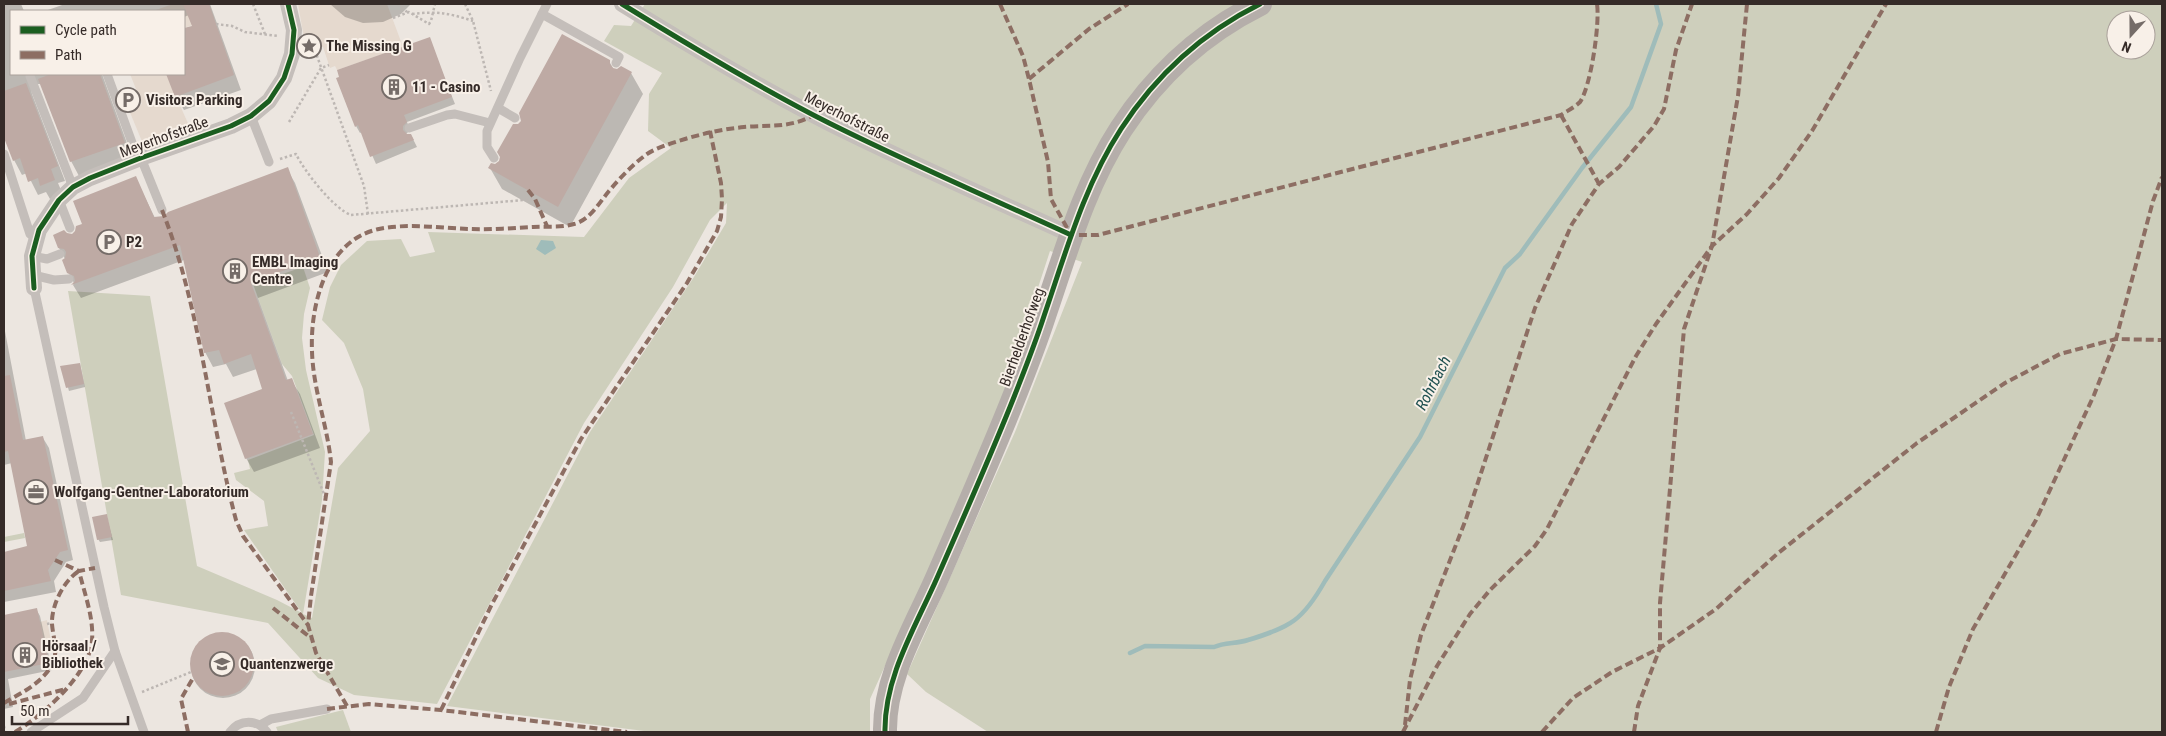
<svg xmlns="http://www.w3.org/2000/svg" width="2166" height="736" font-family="'Roboto Condensed',sans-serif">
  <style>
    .green { fill: #cecfbc; fill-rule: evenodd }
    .plaza { fill: #e5d9ce }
    .water { fill: #9fbcba }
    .shadow { fill: #0003 }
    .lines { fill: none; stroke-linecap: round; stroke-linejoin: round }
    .stream { stroke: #9fbcba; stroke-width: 4.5 }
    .building { fill: #beaaa4 }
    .path { stroke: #bdb7b3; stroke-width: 2.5; stroke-dasharray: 2.5 2.5; stroke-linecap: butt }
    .lane { stroke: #c4beba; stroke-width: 9 }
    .street { stroke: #c4beba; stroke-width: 16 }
    .secondary { stroke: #b5aeaa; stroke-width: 24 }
    .quiet { stroke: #8d6e63; stroke-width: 4; stroke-dasharray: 8 4; stroke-linecap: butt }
    .cycleway-casing { stroke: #f8f0e8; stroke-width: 8 }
    .cycleway { stroke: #1b5e20; stroke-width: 5 }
    .labels { text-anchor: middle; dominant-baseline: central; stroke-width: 4; stroke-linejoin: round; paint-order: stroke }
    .poi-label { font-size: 15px; font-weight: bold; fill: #352b28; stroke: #f8f0e8; text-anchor: start }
    .street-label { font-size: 15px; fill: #352b28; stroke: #f8f0e8 }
    .water-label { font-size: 16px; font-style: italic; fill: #225252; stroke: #f8f0e8 }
  </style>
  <rect width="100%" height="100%" fill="#ece6e0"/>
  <!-- green -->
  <g class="green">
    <path d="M645 4H2162V732H988L926 692 907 674 1015 432 1082 262 1050 251 997 413 944 536 870 699V732H652L447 706 590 432 694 277 726 223 727 203 710 220 673 287 584 423 437 704 354 695 318 678 268 623 121 595 68 291 150 296 197 566 277 600 302 613 244 530 268 526 264 501 236 480 234 473 250 469 248 460 314 435 292 376 282 364 253 284 303 267 310 288 304 314 302 338 306 370 325 452 322 500 303 614 312 618 338 468 370 431 363 389 344 343 322 320 330 287 341 265 367 241 401 239 410 257 435 252 428 232 584 237 629 178 671 148 648 131 649 94 662 73 604 41 614 25 631 26ZM2116 20H2146V50H2116Z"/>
    <polygon points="24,533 25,538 4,542 4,537"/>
    <polygon points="343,710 351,732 278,732 276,727"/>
  </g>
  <!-- plaza -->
  <g class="plaza">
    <polygon points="173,4 209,4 214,18 184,28 184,11 153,11"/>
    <polygon points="298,4 387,4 403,47 337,70 335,66 330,68 323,47 304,38"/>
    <polygon points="130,74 166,74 195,139 148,156 129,110 142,104"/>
    <polygon points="47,620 52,646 45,647 40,622"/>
  </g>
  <!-- water -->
  <polygon class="water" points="541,240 553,241 556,248 545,255 536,249"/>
  <!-- shadow -->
  <g class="shadow">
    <polygon points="4,4 21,4 24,11 11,11 11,74 102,74 132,157 79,176 71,161 41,84 35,84 31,89 32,94 65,181 58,183 63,195 50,199 46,192 38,195 27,173 22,175 14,160 4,133"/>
    <polygon points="65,4 210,4 241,90 184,110 176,96 168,74 184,74 184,30 194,27 189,15 184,17 184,11 45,11"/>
    <polygon points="330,4 411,4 401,14 383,22 363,23 345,17"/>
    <polygon points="429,39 455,104 407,122 410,130 405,135 411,135 417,147 376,164 362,132 360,133 356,126"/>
    <polygon points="609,61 614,70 631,73 643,94 570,227 502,189 490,168 500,162 518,125"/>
    <polygon points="287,169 295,183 328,272 258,298 288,381 291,380 300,394 320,448 254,472 246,458 263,390 257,369 233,377 226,364 213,367 205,352 184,260 81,298 73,285 74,283 68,272 65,259 59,248 135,177 155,218 164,217"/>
    <polygon points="4,326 26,441 43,438 49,448 73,560 66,562 54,581 56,592 4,602 4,553 28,547 12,463 4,465"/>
    <polygon points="80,364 85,387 69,391 62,367"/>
    <polygon points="106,515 113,540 100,542 98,539"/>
    <polygon points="36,609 40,616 52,670 8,679 13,707 4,709 4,616"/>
    <circle cx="223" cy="666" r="32"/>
  </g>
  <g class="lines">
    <!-- stream -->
    <path class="stream" d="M1130 653 1145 646 1214 647C1225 642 1236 644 1248 640 1291 627 1303 620 1325 581L1420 437 1505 268 1520 254 1582 168 1631 107 1661 24 1656 4"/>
  </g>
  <!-- building -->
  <g class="building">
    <polygon points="183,4 209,4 234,75 175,97 166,74 184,74 184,28 192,26"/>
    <polygon points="562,34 610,60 610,64 613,68 617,69 621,66 632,72 558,207 488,168 491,163 495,164 499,161 500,157 497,152 513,124 518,124 521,121 519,113"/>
    <polygon points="430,37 452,97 404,115 407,122 403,126 403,130 407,134 411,134 414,140 370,157 358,125 355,127 336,78 339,77 337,70"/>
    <polygon points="51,74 100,74 125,143 70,162 38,79"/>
    <polygon points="26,83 58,166 51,169 55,180 40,186 38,178 28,182 20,158 13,161 4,138 4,91"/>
    <polygon points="288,167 320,257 251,283 286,380 292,378 313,434 245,459 224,403 262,389 251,354 224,364 219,350 204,353 180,245 71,285 75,281 74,276 67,273 62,260 65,258 66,252 64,249 58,248 53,235 64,230 67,233 72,234 75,231 76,226 82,224 73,201 136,176 154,217 164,216 168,212"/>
    <polygon points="80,363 84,384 66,388 60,366"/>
    <polygon points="10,375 23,440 43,436 68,550 60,552 48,570 51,581 4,591 4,552 27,546 8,451 4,452 4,376"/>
    <polygon points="107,514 112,537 97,540 92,517"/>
    <polygon points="37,608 49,663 4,672 4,615"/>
    <circle cx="222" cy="664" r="32"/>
  </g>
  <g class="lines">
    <!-- path -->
    <g class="path">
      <polyline points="253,4 265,34"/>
      <polyline points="398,4 407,12"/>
      <polyline points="465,4 473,21 491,91"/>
      <path d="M412 14C437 11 449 13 473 21"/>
      <polyline points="393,18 409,12 429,24 431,21 435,4"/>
      <polyline points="216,24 232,26 245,32 278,36"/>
      <polyline points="308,50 317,56 364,186 368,214"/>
      <polyline points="289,122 321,68 329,65"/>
      <path d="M280 159 296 154C304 171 334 209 351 215L535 199"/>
      <polyline points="291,412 326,499"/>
      <polyline points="47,624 52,623"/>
      <polyline points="142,692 191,672"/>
      <polyline points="4,726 5,732"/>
    </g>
    <!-- lane -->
    <g class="lane">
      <polyline points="542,14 619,57 616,63"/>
      <polyline points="107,74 138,159"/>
      <polyline points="30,76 73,187"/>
      <polyline points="498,108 515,118"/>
      <polyline points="251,116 269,162"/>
      <polyline points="409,128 447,115 455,114 490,123"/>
      <polyline points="4,154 30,234 36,238"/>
      <polyline points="141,158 162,210"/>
      <polyline points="494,158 487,147 487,131 520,58 547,4"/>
      <polyline points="59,200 70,228"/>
      <polyline points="32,256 47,259 60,254"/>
      <polyline points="33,275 54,280 69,279"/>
      <polyline points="34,288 104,607 115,651 144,732"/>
      <polyline points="260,725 271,719 327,709"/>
      <polyline points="31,732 83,698 115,651"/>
      <path d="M230 732C240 719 257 719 267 732"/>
    </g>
    <!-- street -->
    <g class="street">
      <path d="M622 4C690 46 758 87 829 123 909 163 990 198 1071 235"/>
      <polyline points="34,288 32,256 39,230 59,200 73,187 90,178 138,159 231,126 251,116 269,101 284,78 292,54 294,30 288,4"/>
    </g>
    <!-- secondary -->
    <path class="secondary" d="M885 732C884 677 916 626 937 578 962 521 987 464 1010 407 1022 377 1034 347 1044 316 1066 252 1084 186 1121 129 1156 75 1202 33 1260 4"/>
    <!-- quiet -->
    <g class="quiet">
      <path d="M1000 4 1023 56 1029 79 1048 162 1051 199 1071 235H1098L1561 115C1567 111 1575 107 1580 102 1591 86 1600 23 1597 4"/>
      <polyline points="1029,79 1089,29 1128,4"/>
      <polyline points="1561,115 1599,184"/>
      <polyline points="528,190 535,199 547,226"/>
      <path d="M162 210C201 308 209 418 236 520L243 536 308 625"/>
      <polyline points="55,560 79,571"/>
      <polyline points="273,608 311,638"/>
      <path d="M4 703C21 693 41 684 52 665 59 651 53 638 52 624 51 606 64 580 79 571"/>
      <polyline points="9,704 66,689"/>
      <path d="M347 706 316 653 308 625 311 596 331 462C327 424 313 389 312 351 310 305 326 240 379 229 407 223 440 228 469 229 490 230 512 228 533 227 546 226 561 228 574 224 590 220 599 203 609 191 620 178 633 164 647 154 658 147 672 143 685 139 705 133 724 129 744 127 768 125 793 128 813 115"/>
      <polyline points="327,709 369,704 441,710 627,732"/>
      <polyline points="441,710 492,604 581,439 687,283 717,231 721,217 722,199 721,183 710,131"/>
      <polyline points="1405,725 1410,680 1421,635 1466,519 1535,308 1572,224 1599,184 1619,167 1654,126 1664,109 1676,50 1692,4"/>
      <path d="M15 732C42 716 90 674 92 640 94 618 84 592 79 571L95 568"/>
      <polyline points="188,732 181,699 193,678"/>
      <polyline points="1403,732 1437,666 1470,614 1490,590 1535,546 1547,529 1636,356 1656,324 1712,246 1747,214 1779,178 1812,131 1886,4"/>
      <polyline points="1542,732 1573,698 1612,672 1660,648 1716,609 1777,554 1917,443 2005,383 2060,354 2116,339 2162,340"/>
      <polyline points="1634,732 1638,706 1660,648 1660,603 1684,329 1712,246 1738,96 1747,4"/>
      <polyline points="1936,732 1949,687 1973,629 2036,520 2094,395 2116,339 2153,201 2162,177"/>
    </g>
    <defs>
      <g id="cycleway">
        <path d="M622 4C690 46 758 87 829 123 909 163 990 198 1071 235"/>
        <polyline points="34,288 32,256 39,230 59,200 73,187 90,178 138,159 231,126 251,116 269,101 284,78 292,54 294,30 288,4"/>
        <path d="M885 732C884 677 916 626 937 578 962 521 987 464 1010 407 1022 377 1034 347 1044 316 1066 252 1084 186 1121 129 1156 75 1202 33 1260 4"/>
      </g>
    </defs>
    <!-- cycleway casing -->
    <use href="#cycleway" class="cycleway-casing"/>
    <!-- cycleway -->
    <use href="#cycleway" class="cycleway"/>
  </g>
  <!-- icons -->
  <defs>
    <symbol id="sight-ring" viewBox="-11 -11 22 22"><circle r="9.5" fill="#f8f0e8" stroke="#756c68" stroke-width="1.5"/><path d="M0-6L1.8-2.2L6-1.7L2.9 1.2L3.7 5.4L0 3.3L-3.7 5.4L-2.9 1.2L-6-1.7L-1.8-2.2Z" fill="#756c68"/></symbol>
    <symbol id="building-ring" viewBox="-11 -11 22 22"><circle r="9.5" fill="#f8f0e8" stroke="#756c68" stroke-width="1.5"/><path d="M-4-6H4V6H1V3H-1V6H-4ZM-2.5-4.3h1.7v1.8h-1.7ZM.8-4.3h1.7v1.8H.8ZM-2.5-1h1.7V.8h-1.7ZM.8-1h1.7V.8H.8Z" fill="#756c68"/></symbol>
    <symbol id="parking-ring" viewBox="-11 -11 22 22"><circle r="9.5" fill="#f8f0e8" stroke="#756c68" stroke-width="1.5"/><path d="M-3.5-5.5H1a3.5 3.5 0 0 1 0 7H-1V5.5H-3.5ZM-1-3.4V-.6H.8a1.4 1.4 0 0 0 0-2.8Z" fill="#756c68"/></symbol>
    <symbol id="office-ring" viewBox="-11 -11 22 22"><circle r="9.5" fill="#f8f0e8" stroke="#756c68" stroke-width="1.5"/><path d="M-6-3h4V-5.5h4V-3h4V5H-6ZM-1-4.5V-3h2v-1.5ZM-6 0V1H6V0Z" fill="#756c68"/></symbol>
    <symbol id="school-ring" viewBox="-11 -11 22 22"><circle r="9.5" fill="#f8f0e8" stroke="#756c68" stroke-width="1.5"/><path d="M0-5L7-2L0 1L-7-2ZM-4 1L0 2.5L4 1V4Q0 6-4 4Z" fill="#756c68"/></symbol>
  </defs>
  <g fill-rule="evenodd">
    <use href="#sight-ring" x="295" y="32" width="28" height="28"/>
    <use href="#building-ring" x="380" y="73" width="28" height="28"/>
    <use href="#parking-ring" x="114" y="86" width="28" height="28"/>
    <use href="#parking-ring" x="95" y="228" width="28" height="28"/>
    <use href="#building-ring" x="221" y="257" width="28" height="28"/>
    <use href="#office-ring" x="22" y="478" width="28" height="28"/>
    <use href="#building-ring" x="11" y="641" width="28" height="28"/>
    <use href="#school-ring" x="208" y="650" width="28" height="28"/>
  </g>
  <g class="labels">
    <!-- poi labels -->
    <g class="poi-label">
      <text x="326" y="46">The Missing G</text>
      <text x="412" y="87">11 - Casino</text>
      <text x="146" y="100">Visitors Parking</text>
      <text x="126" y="242">P2</text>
      <text x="252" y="262">EMBL Imaging<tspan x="252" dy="17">Centre</tspan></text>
      <text x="54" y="492">Wolfgang-Gentner-Laboratorium</text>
      <text x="42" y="646">Hörsaal /<tspan x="42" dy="17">Bibliothek</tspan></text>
      <text x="240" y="664">Quantenzwerge</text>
    </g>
    <!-- street labels -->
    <g class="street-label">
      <text transform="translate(847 117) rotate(27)">Meyerhofstraße</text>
      <text transform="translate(164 137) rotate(-20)">Meyerhofstraße</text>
      <text transform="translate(1022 337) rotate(-70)">Bierhelderhofweg</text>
    </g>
    <!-- water labels -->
    <g class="water-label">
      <text transform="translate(1433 383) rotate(-63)">Rohrbach</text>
    </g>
  </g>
  <!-- border -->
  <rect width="2166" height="736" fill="none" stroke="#352b28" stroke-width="10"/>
  <!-- legend -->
  <rect x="10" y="10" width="175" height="65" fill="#f8f0e8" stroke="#aaa19b"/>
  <rect x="20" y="26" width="25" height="8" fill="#1b5e20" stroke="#aaa19b"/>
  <text x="55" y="35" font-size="15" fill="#352b28">Cycle path</text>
  <rect x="20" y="51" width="25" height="8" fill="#8d6e63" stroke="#aaa19b"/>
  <text x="55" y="60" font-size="15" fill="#352b28">Path</text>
  <!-- north arrow -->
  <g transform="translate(2131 35) rotate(201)"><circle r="24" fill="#f8f0e8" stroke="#aaa19b"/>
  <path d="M0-4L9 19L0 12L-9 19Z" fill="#756c68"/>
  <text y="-8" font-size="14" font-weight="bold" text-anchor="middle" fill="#352b28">N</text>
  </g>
  <!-- scale -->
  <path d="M12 716v8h116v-8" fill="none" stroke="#352b28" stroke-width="2.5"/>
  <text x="20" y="716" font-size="15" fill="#352b28" stroke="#f8f0e8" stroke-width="4" paint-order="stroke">50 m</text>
</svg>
